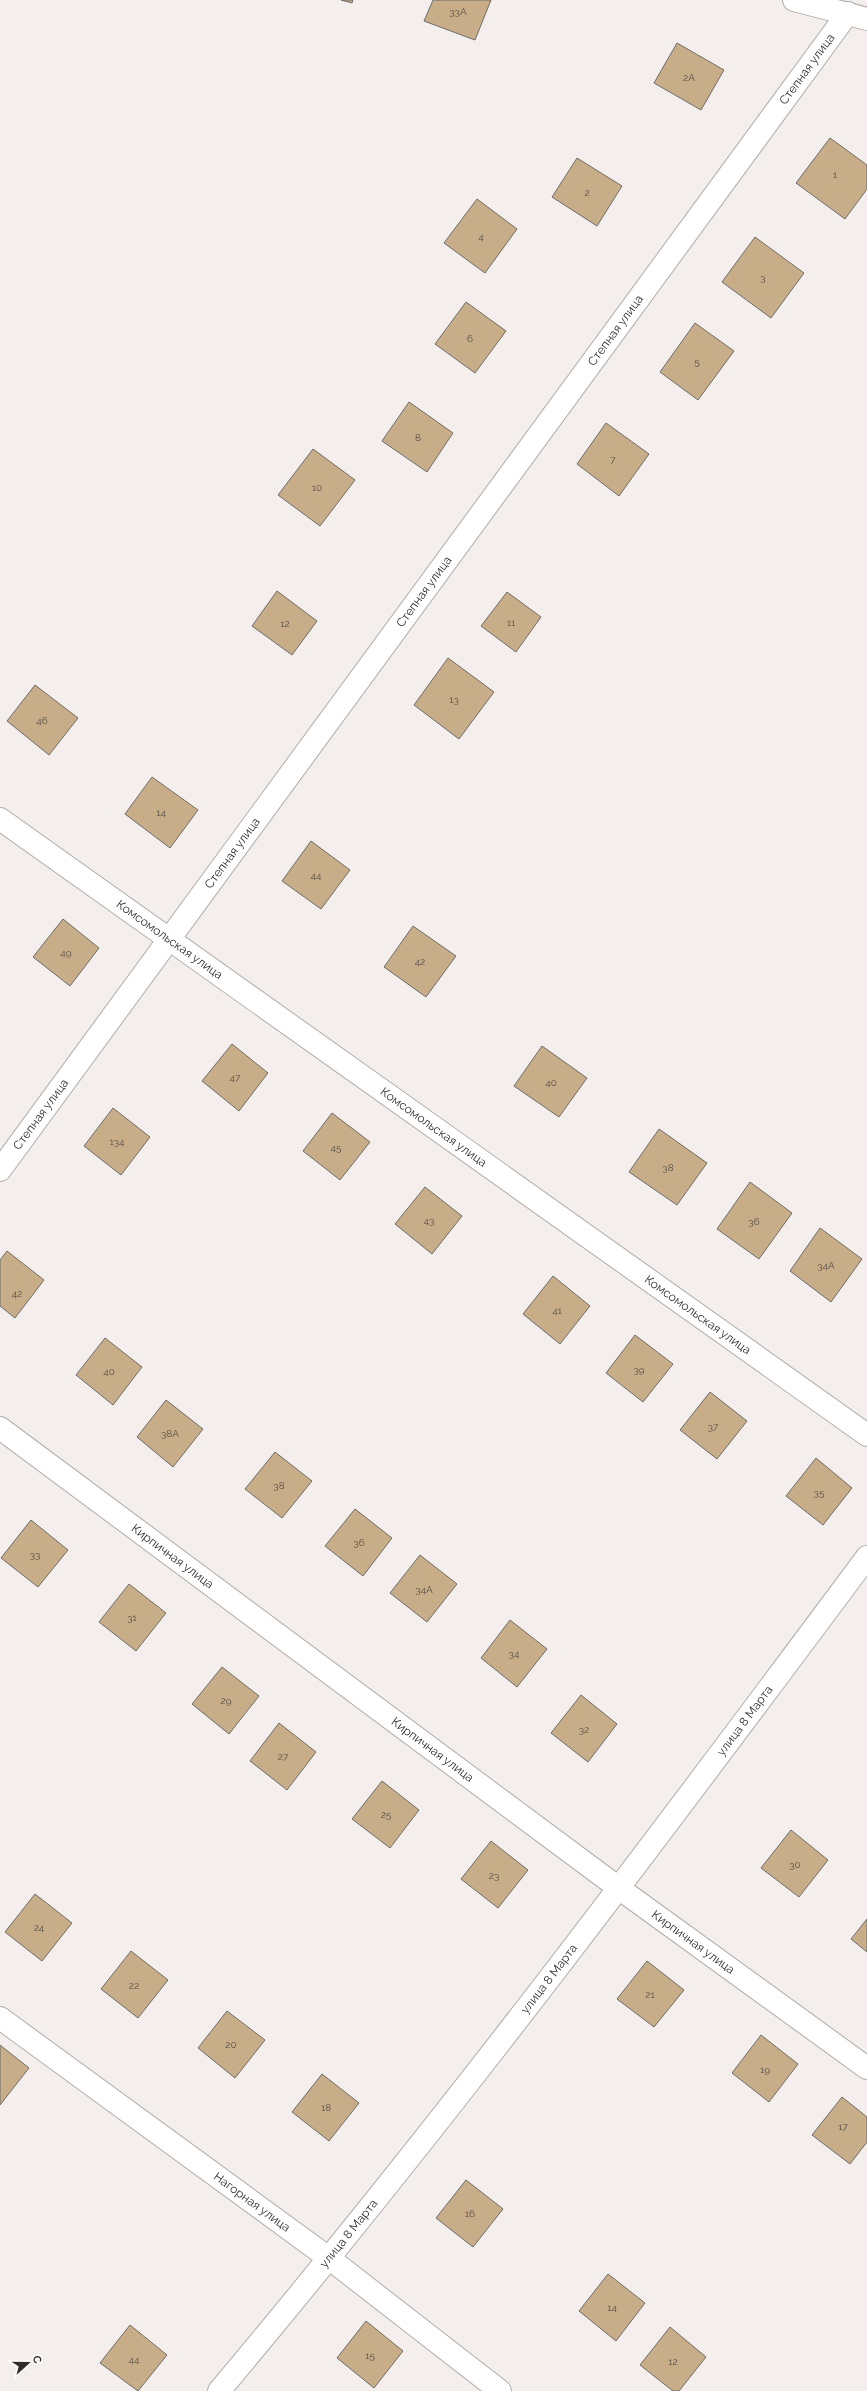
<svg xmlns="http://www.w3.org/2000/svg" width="867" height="2391" font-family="Raleway,sans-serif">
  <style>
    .building { fill: #c8ad89; stroke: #6f6c69 }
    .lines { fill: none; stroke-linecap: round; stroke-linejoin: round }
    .street-casing { stroke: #b0aca9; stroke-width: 24 }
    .street { stroke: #fff; stroke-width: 22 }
    .labels { text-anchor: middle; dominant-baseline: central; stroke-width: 4; stroke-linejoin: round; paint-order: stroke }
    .number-label { font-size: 10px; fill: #564e44 }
    .street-label { font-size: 12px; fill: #302e2d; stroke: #fff }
  </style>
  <rect width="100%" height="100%" fill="#f4efec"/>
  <!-- building -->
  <g class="building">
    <polygon points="341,0 353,0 352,3"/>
    <polygon points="433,0 491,0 475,40 424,21"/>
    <polygon points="677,43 724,70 701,110 654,83"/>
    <polygon points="830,138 867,165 867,189 845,219 796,183"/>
    <polygon points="577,158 622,186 597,226 552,197"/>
    <polygon points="477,199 517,229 485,273 444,243"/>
    <polygon points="755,237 804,273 771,318 722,282"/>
    <polygon points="466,302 506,331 475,373 435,344"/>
    <polygon points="695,323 734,351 698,400 660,372"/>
    <polygon points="409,402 453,433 427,472 382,441"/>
    <polygon points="606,423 649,454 619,496 577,464"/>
    <polygon points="313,449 355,480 320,526 278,495"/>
    <polygon points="277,591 317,621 292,655 252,626"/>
    <polygon points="507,592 541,617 516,652 481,626"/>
    <polygon points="448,658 494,692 459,739 414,705"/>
    <polygon points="35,685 78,718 49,755 7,721"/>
    <polygon points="152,777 198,810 170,848 125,814"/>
    <polygon points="311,841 350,870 321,909 282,881"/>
    <polygon points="63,919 99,948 70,986 33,957"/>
    <polygon points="413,926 456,956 426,997 384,967"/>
    <polygon points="232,1044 268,1073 239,1111 202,1081"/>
    <polygon points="542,1046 587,1078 559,1117 514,1086"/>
    <polygon points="113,1108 150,1137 121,1175 84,1146"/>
    <polygon points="332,1113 370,1142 340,1180 303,1151"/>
    <polygon points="659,1129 707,1163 677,1205 629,1172"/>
    <polygon points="750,1182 792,1213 759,1259 717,1229"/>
    <polygon points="425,1187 462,1216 432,1254 395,1224"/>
    <polygon points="820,1228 862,1259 831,1302 790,1271"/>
    <polygon points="7,1251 44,1280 15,1318 0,1306 0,1260"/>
    <polygon points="553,1276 590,1306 560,1344 523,1314"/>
    <polygon points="635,1335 673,1364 643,1402 606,1373"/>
    <polygon points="105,1338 142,1367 113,1405 76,1375"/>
    <polygon points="710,1392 747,1421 717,1459 680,1430"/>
    <polygon points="166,1400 203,1429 173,1467 137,1437"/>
    <polygon points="275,1452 312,1481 282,1518 245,1489"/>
    <polygon points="816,1458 852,1488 823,1525 786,1496"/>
    <polygon points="355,1509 392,1538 363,1576 325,1546"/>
    <polygon points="31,1520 68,1550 38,1587 1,1558"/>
    <polygon points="420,1555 457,1584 427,1622 390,1593"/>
    <polygon points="129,1584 166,1613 136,1651 99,1622"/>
    <polygon points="510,1620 547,1649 517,1687 481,1658"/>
    <polygon points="222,1667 259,1696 229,1734 192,1704"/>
    <polygon points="581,1695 617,1724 588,1762 551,1733"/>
    <polygon points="279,1723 316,1752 287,1790 250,1761"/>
    <polygon points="382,1781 419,1810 390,1848 352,1819"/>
    <polygon points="791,1830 828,1860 799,1897 761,1868"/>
    <polygon points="491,1841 528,1870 498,1908 461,1879"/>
    <polygon points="35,1894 72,1923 42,1961 5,1932"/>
    <polygon points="867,1919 867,1952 851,1939"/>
    <polygon points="131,1951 168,1980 138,2018 101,1989"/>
    <polygon points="647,1961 684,1990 654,2027 617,1999"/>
    <polygon points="227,2011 265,2040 235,2078 198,2048"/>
    <polygon points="761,2035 798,2064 769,2102 732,2073"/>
    <polygon points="0,2045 29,2068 0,2105"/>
    <polygon points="322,2074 359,2103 329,2141 292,2112"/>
    <polygon points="842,2097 867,2117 867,2142 850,2164 812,2135"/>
    <polygon points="466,2180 503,2209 473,2247 436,2218"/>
    <polygon points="608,2274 645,2303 616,2341 579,2311"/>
    <polygon points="366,2321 403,2351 374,2388 337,2358"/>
    <polygon points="130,2325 167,2355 138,2391 100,2363"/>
    <polygon points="670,2327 706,2357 679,2391 673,2391 640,2365"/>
  </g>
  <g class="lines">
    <defs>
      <g id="street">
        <polyline points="794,0 867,19"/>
        <path id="s1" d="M0 819 867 1435"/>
        <path id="s2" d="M0 1170 848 13"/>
        <path id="s3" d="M0 1428 620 1889 867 2068"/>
        <path id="s4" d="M0 2018 330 2259 500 2391"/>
        <path id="s5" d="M219 2391C446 2121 657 1839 867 1557"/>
      </g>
    </defs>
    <!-- street casing -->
    <use href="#street" class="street-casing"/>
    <!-- street -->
    <use href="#street" class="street"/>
  </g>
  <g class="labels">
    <!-- number labels -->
    <g class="number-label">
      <text x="458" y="11">33А</text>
      <text x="689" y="77">2А</text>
      <text x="835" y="174">1</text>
      <text x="587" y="192">2</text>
      <text x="481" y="236">4</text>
      <text x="763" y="277">3</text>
      <text x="470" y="338">6</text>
      <text x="697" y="361">5</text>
      <text x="418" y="437">8</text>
      <text x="613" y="459">7</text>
      <text x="317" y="487">10</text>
      <text x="511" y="622">11</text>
      <text x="285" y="623">12</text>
      <text x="454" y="699">13</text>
      <text x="42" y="720">46</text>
      <text x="161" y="812">14</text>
      <text x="316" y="875">44</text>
      <text x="66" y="952">49</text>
      <text x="420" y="961">42</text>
      <text x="235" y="1077">47</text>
      <text x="551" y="1082">40</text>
      <text x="117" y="1141">134</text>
      <text x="336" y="1147">45</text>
      <text x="668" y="1167">38</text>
      <text x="429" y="1220">43</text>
      <text x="754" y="1221">36</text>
      <text x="826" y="1265">34А</text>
      <text x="17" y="1293">42</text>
      <text x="557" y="1310">41</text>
      <text x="639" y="1369">39</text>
      <text x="109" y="1371">40</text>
      <text x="713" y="1426">37</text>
      <text x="170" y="1433">38А</text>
      <text x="279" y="1485">38</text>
      <text x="819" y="1492">35</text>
      <text x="359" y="1542">36</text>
      <text x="35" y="1554">33</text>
      <text x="424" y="1589">34А</text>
      <text x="132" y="1617">31</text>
      <text x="514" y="1653">34</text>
      <text x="226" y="1700">29</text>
      <text x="584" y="1729">32</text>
      <text x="283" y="1756">27</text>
      <text x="386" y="1814">25</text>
      <text x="795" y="1864">30</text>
      <text x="494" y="1875">23</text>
      <text x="39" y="1927">24</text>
      <text x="134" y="1985">22</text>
      <text x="650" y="1994">21</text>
      <text x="231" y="2044">20</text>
      <text x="765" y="2069">19</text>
      <text x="326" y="2107">18</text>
      <text x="843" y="2126">17</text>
      <text x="470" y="2213">16</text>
      <text x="612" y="2307">14</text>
      <text x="370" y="2355">15</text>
      <text x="134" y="2359">44</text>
      <text x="673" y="2361">12</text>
    </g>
    <!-- street labels -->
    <g class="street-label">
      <text stroke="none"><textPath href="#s2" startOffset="1365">Степная улица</textPath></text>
      <text stroke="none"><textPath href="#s2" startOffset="1041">Степная улица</textPath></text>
      <text stroke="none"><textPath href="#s2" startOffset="717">Степная улица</textPath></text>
      <text stroke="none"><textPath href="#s2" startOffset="393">Степная улица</textPath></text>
      <text stroke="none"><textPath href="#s1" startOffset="208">Комсомольская улица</textPath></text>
      <text stroke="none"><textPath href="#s2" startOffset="69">Степная улица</textPath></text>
      <text stroke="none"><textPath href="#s1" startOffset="532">Комсомольская улица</textPath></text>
      <text stroke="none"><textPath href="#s1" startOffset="856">Комсомольская улица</textPath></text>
      <text stroke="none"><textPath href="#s3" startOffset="215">Кирпичная улица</textPath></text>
      <text stroke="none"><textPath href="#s5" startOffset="852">улица 8 Марта</textPath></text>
      <text stroke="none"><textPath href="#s3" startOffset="539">Кирпичная улица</textPath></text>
      <text stroke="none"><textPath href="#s3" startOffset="863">Кирпичная улица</textPath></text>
      <text stroke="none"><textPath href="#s5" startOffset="528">улица 8 Марта</textPath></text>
      <text stroke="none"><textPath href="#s4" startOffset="312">Нагорная улица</textPath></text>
      <text stroke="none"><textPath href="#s5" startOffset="204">улица 8 Марта</textPath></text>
    </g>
  </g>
  <!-- north arrow -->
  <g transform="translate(28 2363) rotate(69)" stroke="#ffffff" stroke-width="3" paint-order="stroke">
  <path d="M0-3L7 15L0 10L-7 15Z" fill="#302e2d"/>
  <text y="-6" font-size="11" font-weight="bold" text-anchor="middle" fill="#302e2d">С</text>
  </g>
</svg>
